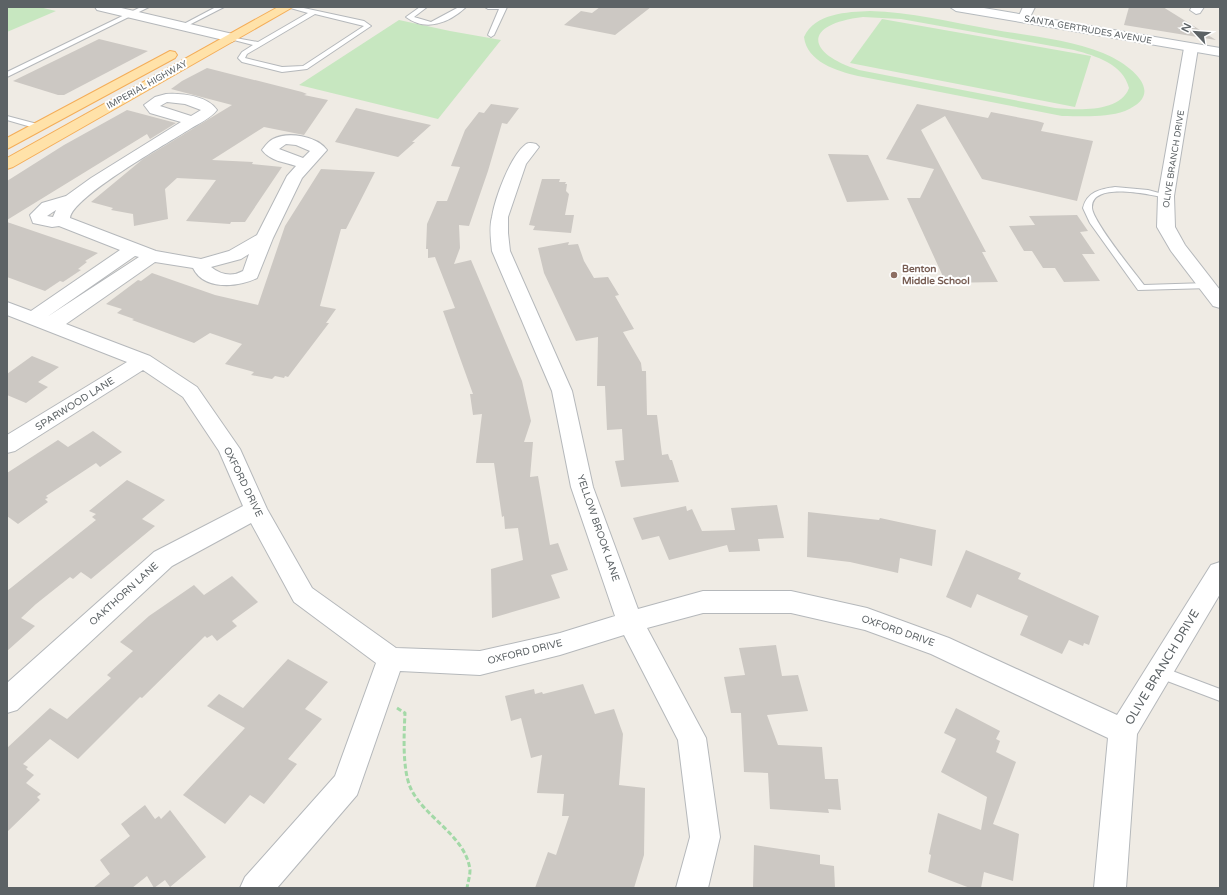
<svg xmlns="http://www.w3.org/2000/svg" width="1227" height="895" font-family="'Varela Round',sans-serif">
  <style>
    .green { fill: #c7e7c0; fill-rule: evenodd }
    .building { fill: #ccc8c3 }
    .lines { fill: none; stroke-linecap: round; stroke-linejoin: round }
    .service-casing { stroke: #b5b8bb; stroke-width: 2 }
    .minor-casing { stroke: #b5b8bb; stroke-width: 2 }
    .secondary-casing { stroke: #b5babe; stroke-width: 2 }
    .primary-casing { stroke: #f4ad58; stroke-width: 2 }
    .path { stroke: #a3d9a7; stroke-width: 3; stroke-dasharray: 5 2.5; stroke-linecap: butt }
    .service { fill: #fff; fill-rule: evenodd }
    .minor { fill: #fff; fill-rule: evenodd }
    .secondary { fill: #fff; fill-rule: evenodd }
    .primary { fill: #ffe2a9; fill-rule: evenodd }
    .education-dot { fill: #8d6e63; stroke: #fff; stroke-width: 1.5 }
    .labels { text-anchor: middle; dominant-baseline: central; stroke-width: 4; stroke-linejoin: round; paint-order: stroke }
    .far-street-label { font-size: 9px; fill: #5c6265; stroke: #fff }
    .education-label { font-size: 10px; font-weight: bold; fill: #785e54; stroke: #fff; text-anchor: start }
    .street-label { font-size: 10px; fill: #5c6265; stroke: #fff }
    .near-street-label { font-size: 12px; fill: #5c6265; stroke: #fff }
  </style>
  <rect width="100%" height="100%" fill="#efebe4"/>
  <!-- green -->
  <g class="green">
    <polygon points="7,7 39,7 56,11 7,32"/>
    <path d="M870 11C910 12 951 22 990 29 1028 36 1068 39 1103 53 1128 63 1169 93 1125 111 1106 118 1081 116 1062 116L858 76C837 71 807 62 804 37 815 13 847 12 870 11ZM863 17 901 19 1074 50C1096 56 1123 64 1129 88 1120 113 1076 110 1055 108L859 70C805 53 803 24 863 17Z"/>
    <polygon points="882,19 1091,56 1075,107 850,63"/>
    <polygon points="399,20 450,31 501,40 438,119 299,85"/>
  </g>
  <!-- building -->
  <g class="building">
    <polygon points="600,7 651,7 615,35 564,25 581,11 592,13"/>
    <polygon points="1129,7 1163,7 1216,40 1124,25"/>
    <polygon points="99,39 148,51 64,95 58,95 13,81"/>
    <polygon points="207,68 302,92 307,94 304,95 328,100 304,135 264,127 212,160 253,162 252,164 282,167 245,222 231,222 230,224 186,221 216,180 177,178 165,189 168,219 134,226 133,214 111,210 113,208 91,202 143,159 232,105 171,89 182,81"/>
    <polygon points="491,104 519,108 507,124 502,123 488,171 469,226 459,225 460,248 454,264 471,260 522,381 531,421 524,442 533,442 530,477 538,476 550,545 558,543 568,570 551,575 560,598 492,618 491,569 523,560 518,528 505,529 504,516 502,517 494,463 476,463 482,414 473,415 470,394 473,394 443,311 455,308 435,257 428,258 428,249 426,249 427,224 437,201 447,201 460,167 451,166 465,130 479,112 484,113"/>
    <polygon points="917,104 988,118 991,112 1037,121 1044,123 1041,131 1093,141 1077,201 982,179 945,116 921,130 986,252 982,252 998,282 946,283 907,198 920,198 934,169 886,159"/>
    <polygon points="356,108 386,115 431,125 412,142 415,142 398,157 335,142"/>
    <polygon points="127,110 176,123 150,139 147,134 7,220 7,181 64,145"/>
    <polygon points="828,154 868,155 889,200 847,202"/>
    <polygon points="321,169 375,172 346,229 341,229 320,306 336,309 326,323 329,323 288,377 285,376 284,378 275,376 272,379 251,375 254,372 225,364 242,344 210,333 194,343 132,320 134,319 117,313 122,309 106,304 138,280 141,281 152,273 215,295 258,305 285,226"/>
    <polygon points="542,179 560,179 559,182 566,182 565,184 567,184 566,191 569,194 565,215 574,215 571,233 533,230 535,226 529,225"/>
    <polygon points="1077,215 1088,231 1080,232 1095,254 1082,254 1100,281 1064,282 1055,268 1043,268 1032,251 1024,251 1009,226 1035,225 1029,216"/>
    <polygon points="7,222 98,253 85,261 87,262 78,269 81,270 63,282 60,281 45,291 7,277"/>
    <polygon points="569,242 568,245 578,244 584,261 594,278 608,277 619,295 615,296 634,329 623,332 641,363 642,371 646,371 647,415 657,415 662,455 668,454 670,460 672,460 679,482 621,487 615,461 624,460 622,429 607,430 605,386 597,386 598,337 576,341 544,273 538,248"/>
    <polygon points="32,356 59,367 38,382 48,387 26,403 7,395 7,374"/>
    <polygon points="93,431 122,452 100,467 96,463 46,496 48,498 45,499 48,502 18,524 7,516 7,473 58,440 68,447"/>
    <polygon points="127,480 165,500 142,519 155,526 91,579 81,572 73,579 70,577 36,604 21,618 35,626 7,651 7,591 96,520 92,517 96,514 89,511"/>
    <polygon points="777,505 784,538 758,539 760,551 729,552 727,545 669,560 659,536 642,540 633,518 686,506 687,511 692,509 702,531 735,530 731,508"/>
    <polygon points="808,512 879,520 880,518 936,530 932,566 900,558 898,573 850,562 807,557"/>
    <polygon points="966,550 1021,573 1018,579 1099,616 1089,645 1084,643 1083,646 1069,640 1062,654 1020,635 1028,616 977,594 971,608 946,597"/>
    <polygon points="232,576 258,602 232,621 237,626 217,641 212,635 207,638 205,636 142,698 140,697 78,759 50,739 23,764 28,767 26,769 34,775 26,783 41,794 37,797 40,800 7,832 7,748 50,708 67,719 111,678 107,675 133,651 120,642 149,616 194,585 204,595"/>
    <polygon points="776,645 782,676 798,675 808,711 767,715 778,745 822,747 825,779 838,779 841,810 828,809 829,813 770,809 768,773 744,772 741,713 731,713 724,677 745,675 739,648"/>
    <polygon points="288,659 328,682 305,709 322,719 288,759 297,764 264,804 250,795 225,824 183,795 245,728 207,706 219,694 243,708"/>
    <polygon points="583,684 595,714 614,709 623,734 619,785 645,788 644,855 634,888 535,888 548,852 556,855 569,816 562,816 564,794 537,793 542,755 531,758 521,718 511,721 505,696 534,689 535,694 542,692 543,694"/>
    <polygon points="956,708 1000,731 996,739 1000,741 996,752 1016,762 993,824 1019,834 1013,881 984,872 981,888 970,888 928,872 931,855 929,854 938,813 981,830 987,797 941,772 956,739 944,733"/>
    <polygon points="145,805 155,819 159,816 161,819 170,810 206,857 170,887 165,880 154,888 147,876 132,888 93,888 110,874 100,860 130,836 121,824"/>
    <polygon points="754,845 820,855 820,864 834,866 835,888 753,888"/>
  </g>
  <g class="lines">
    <defs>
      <g id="service">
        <polygon points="141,7 149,7 7,77 7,72"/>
        <polygon points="216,7 224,7 185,27 180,26"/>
        <path d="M287 7H299L364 21 371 26 307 69 282 72 242 62 238 58 242 52 253 45 230 39V37L258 42 308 13ZM315 14 364 26 303 66 282 67 245 58 247 54Z"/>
        <path d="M420 7H427L414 17 431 22 459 7H466C449 23 426 32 406 17Z"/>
        <polygon points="485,7 507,7 494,35 491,37 488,35 499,9 488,9"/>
        <polygon points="7,116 41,125 42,127 38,129 7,120"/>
        <path d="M1115 187 1148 190 1170 196 1166 198C1152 195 1092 181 1092 207 1091 219 1134 272 1144 285L1207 283 1212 286 1210 288 1138 290 1090 223 1083 208C1087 192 1100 189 1115 187Z"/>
        <polygon points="1159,666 1220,689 1220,701 1154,676 1152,672 1154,668"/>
      </g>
      <g id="minor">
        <polygon points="95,7 117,7 237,35 238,38 232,42 97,10"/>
        <polygon points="1023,7 1035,7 1028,21 1024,22 1018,18"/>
        <polygon points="1192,7 1204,7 1200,13 1196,14 1190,10"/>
        <polygon points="1191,44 1196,45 1198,48 1174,196 1175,227 1185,245 1220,290 1220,308 1213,306 1171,251 1157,227 1158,196 1184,48 1186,45"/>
        <path d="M166 94C182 93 208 96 217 110 211 118 198 124 190 129 168 143 72 197 70 218L156 251 201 259 229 251 257 235 287 176 296 166C284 162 270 161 262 150 265 146 269 141 273 139 288 131 317 136 327 150L302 178 273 238 257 278C239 287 204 291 193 268L155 262 66 324 150 356 197 387 240 449 267 509 312 588 396 648 480 651 560 633 615 616 571 487 552 391 492 251C491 240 489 228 492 217 495 198 510 157 525 145 528 142 532 143 536 144L539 147 526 164 508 217V233L510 251 572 391 593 487 638 609 703 591H791L867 608 949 638 1117 715 1211 565 1220 562V594L1137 734 1126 888H1094L1108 738 931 654 865 630 791 613H703L647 628 706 738 720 837 708 888H676L690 837 678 740 624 635 560 655 480 675 400 671 357 795 277 888H240L245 877 335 776 376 663 294 602 251 523 172 566 17 710 7 713V683L154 552 243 506 219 451 183 397 143 370 15 451 7 453V435L127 362 7 315V302L31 311 120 250 59 226 52 227 33 223 30 215 42 203 66 196 91 178 181 122 150 113 144 105 155 97ZM167 102 185 104 201 110 191 116 160 106ZM286 144 296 145 310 151 303 158 279 149ZM56 210 53 217 47 216ZM249 254 243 271C232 277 221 275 211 267L241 259ZM135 256 139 257 47 317Z"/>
      </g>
      <polygon id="secondary" points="950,7 978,7 1220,48 1220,56 956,11"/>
      <g id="primary">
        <polygon points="278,7 293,7 13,167 7,169 7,158"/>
        <polygon points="170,51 175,52 177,55 175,58 7,149 7,138"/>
      </g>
    </defs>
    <!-- service casing -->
    <use href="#service" class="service-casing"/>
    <!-- minor casing -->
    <use href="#minor" class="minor-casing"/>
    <!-- secondary casing -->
    <use href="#secondary" class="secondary-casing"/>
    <!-- primary casing -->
    <use href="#primary" class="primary-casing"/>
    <!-- path -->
    <path class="path" d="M397 708 405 713C404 734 402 770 411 789 425 818 466 836 470 870 470 876 468 882 467 888"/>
    <!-- service -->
    <use href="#service" class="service"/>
    <!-- minor -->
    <use href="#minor" class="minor"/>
    <!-- secondary -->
    <use href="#secondary" class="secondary"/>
    <!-- primary -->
    <use href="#primary" class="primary"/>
  </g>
  <!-- markers -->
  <circle class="education-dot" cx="894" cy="275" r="4"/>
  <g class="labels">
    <!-- far-street labels -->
    <g class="far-street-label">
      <text transform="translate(1088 30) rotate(10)">SANTA GERTRUDES AVENUE</text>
      <text transform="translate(147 85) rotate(-29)">IMPERIAL HIGHWAY</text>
      <text transform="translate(1174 159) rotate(-81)">OLIVE BRANCH DRIVE</text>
    </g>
    <!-- education labels -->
    <g class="education-label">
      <text x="902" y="269">Benton<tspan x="902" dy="12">Middle School</tspan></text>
    </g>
    <!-- street labels -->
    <g class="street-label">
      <text transform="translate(75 404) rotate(-32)">SPARWOOD LANE</text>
      <text transform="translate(243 482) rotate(64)">OXFORD DRIVE</text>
      <text transform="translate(598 528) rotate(71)">YELLOW BROOK LANE</text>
      <text transform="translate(124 594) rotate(-42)">OAKTHORN LANE</text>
      <text transform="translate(898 631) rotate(19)">OXFORD DRIVE</text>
      <text transform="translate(525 652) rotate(-14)">OXFORD DRIVE</text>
    </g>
    <!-- near-street labels -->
    <g class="near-street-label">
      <text transform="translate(1162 667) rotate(-59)">OLIVE BRANCH DRIVE</text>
    </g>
  </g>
  <!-- border -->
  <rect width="1227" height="895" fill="none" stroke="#5c6265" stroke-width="16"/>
  <!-- north arrow -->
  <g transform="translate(1195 32) rotate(296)" stroke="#ffffff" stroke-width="3" paint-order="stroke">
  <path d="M0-3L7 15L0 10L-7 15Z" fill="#5c6265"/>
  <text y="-6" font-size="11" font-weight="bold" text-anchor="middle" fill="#5c6265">N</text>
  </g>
</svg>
